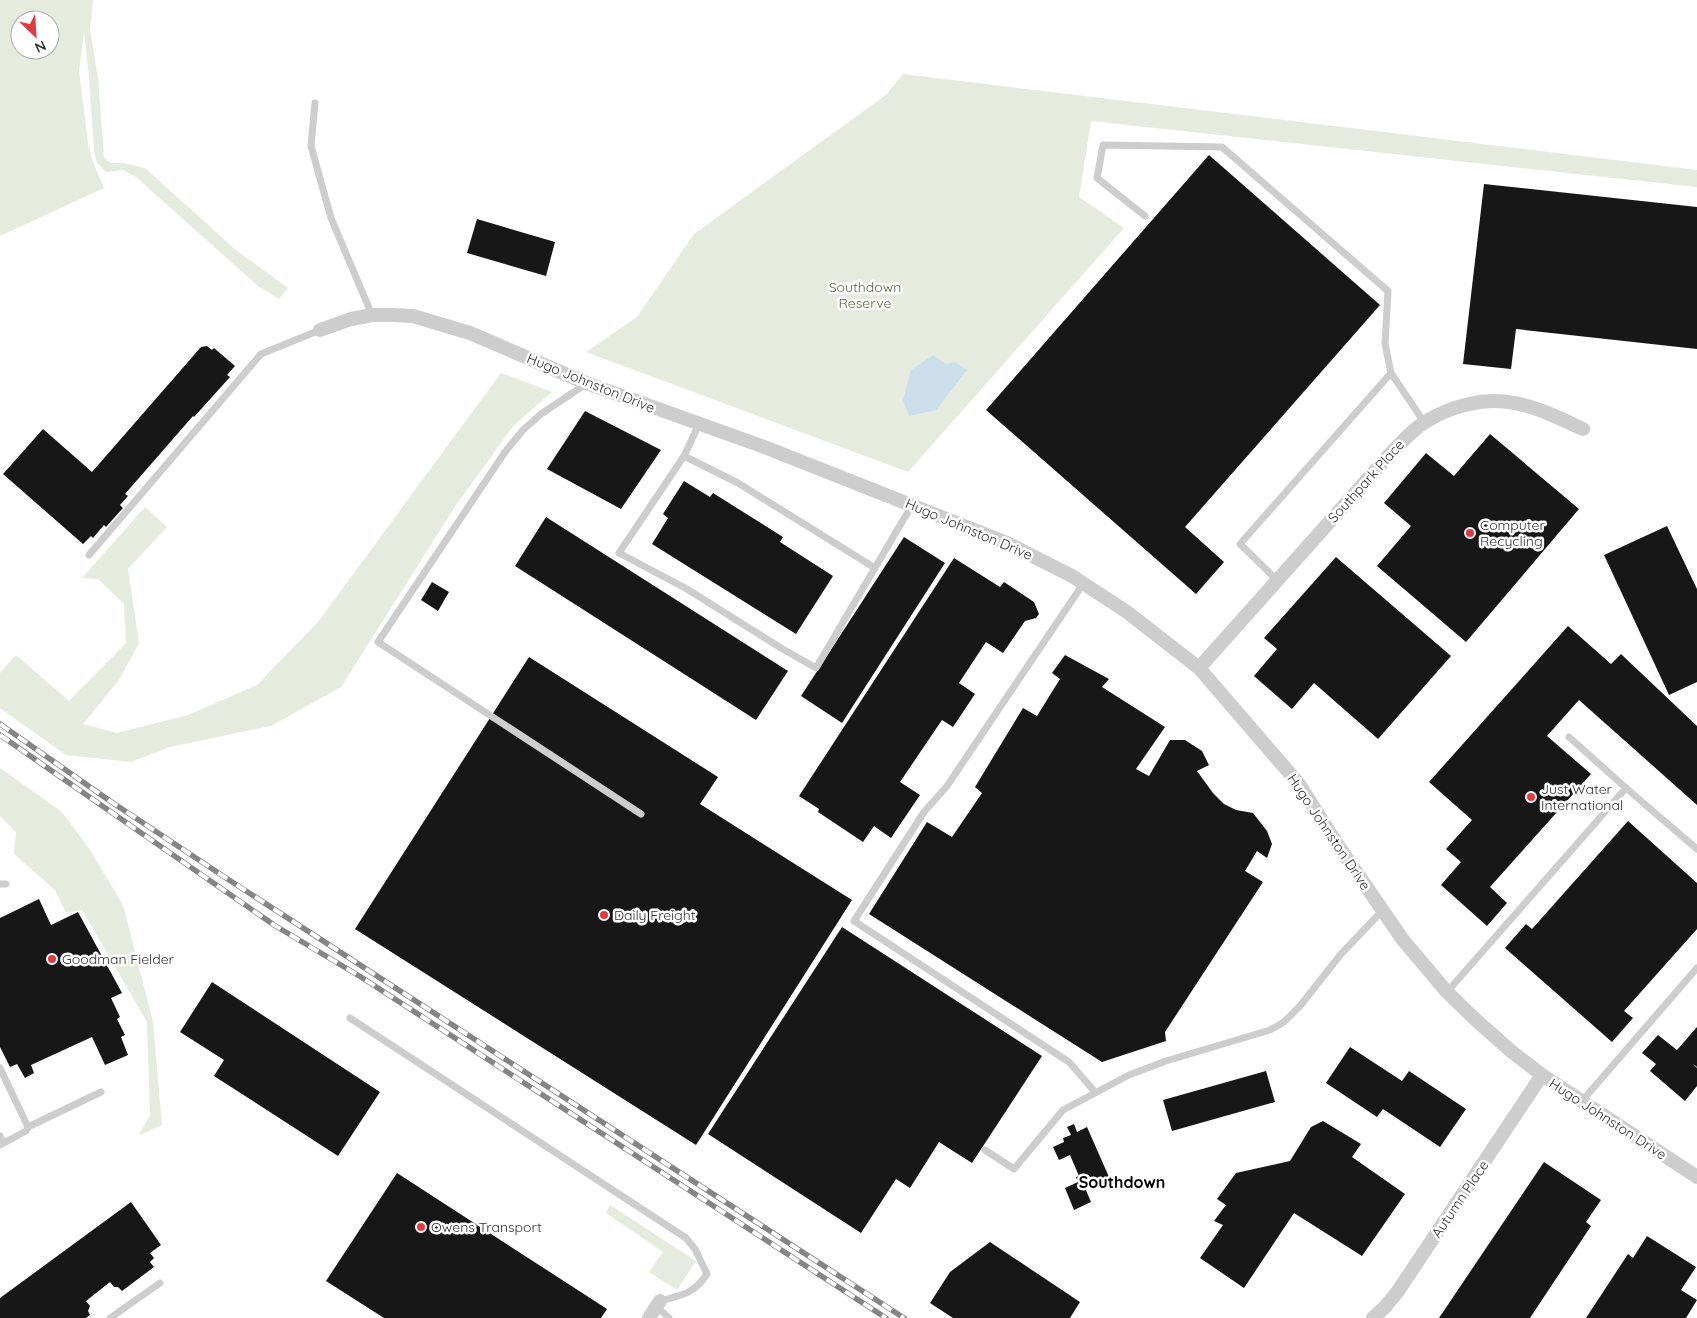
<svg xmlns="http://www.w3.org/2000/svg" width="1697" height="1318" font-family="Quicksand,sans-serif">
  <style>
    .green { fill: #e5ecdf; fill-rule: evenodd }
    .water { fill: #ccddeb }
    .building { fill: #171717 }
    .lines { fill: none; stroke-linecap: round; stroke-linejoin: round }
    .service { stroke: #cdcdcd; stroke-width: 7 }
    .minor { stroke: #cdcdcd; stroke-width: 14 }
    .rail-casing { stroke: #858585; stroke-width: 5.5 }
    .rail { stroke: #fff; stroke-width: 4; stroke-dasharray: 11; stroke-linecap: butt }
    .poi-dot { fill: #dd3c40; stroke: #fff; stroke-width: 2 }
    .labels { text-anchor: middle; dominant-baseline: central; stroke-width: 5; stroke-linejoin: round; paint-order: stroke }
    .park-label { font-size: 14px; fill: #516a3f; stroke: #fff }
    .street-label { font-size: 14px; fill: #303030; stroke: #fff }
    .poi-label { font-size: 14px; fill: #303030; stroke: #fff; text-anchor: start }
    .quarter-label { font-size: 16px; font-weight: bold; fill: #000; stroke: #fff }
  </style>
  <rect width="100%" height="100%" fill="#fff"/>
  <!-- green -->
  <g class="green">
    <path d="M0 0H93L90 30 98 78 104 157 107 161 112 163H123L145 168 237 251 288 288 279 299 258 286 136 177 123 170 106 172 97 163 94 151 89 77 84 32 79 70 88 143 92 160 104 188 0 236ZM20 20H50V50H20Z"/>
    <polygon points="903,74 1697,170 1697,187 1091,121 1079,197 1124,228 908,472 586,352 637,317 694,234 886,95"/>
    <polygon points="501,373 552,392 514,425 456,505 341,687 271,726 170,747 131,762 66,755 0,708 0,673 16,655 69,701 126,643 124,604 98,579 82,578 145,507 167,527 128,569 139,643 119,680 83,724 117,733 188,715 257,685 318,622"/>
    <polygon points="0,768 62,812 90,850 123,905 153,1022 162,1125 138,1136 150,1116 147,1022 82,910 66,913 55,890 14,854 16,832 0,816"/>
    <polygon points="610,1205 696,1261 677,1290 649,1272 663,1252 606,1213"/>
  </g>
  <!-- water -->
  <polygon class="water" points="933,355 946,364 955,362 967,370 936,410 909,416 903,400 911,370"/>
  <!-- building -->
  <g class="building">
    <polygon points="1209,155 1380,305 1185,527 1224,562 1196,594 986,410"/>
    <polygon points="1484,184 1697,207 1697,349 1516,329 1511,369 1463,364"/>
    <polygon points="477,219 555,242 546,276 467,253"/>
    <polygon points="207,346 212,350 214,348 235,366 227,375 230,377 194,417 193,416 125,494 128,496 120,505 123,508 106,527 104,525 93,538 91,536 83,544 3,474 43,429 92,472 201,347"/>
    <polygon points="585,411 661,450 621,509 547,469"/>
    <polygon points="1490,434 1579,509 1466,642 1377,566 1411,526 1384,503 1426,453 1454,476"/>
    <polygon points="684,481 710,497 713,493 783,537 780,542 833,576 796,634 652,544 668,518 663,514"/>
    <polygon points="546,517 788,671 756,720 515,566"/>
    <polygon points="1667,526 1697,589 1697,682 1669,695 1604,555"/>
    <polygon points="904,537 945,563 842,723 801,696"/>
    <polygon points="1336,557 1451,656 1378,739 1314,683 1292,709 1254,676 1277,649 1264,638"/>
    <polygon points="954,558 1000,587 1004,582 1034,602 1039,614 1036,618 1025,621 1003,653 986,642 959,683 975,694 953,727 942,720 900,782 920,795 891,838 874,826 863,842 818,812 819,809 799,796"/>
    <polygon points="432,582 449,592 438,611 421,600"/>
    <polygon points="1568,626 1611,664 1621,654 1697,726 1697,805 1579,700 1547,736 1591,774 1490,887 1507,903 1487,926 1441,885 1461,862 1446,849 1472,820 1429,782"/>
    <polygon points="1065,655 1109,679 1102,687 1165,727 1136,769 1149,776 1170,740 1185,740 1202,751 1209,765 1197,771 1213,793 1224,804 1236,810 1253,813 1267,831 1272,844 1267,858 1257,851 1245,871 1263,882 1165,1032 1166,1041 1102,1062 869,914 927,822 952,837 982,793 975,787 1023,708 1037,716 1060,679 1052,673"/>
    <polygon points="529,657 718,777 700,804 852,900 696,1145 355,929"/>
    <polygon points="1628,821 1697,883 1697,929 1624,1011 1633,1018 1612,1042 1505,948 1526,924 1532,929"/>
    <polygon points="39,899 51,925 78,912 122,993 111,998 120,1017 117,1019 125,1035 121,1037 128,1055 105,1065 92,1037 31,1065 34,1073 25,1078 17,1064 10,1067 0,1047 0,918"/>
    <polygon points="842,927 1042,1056 972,1163 939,1142 910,1188 896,1179 861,1233 708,1134"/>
    <polygon points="212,982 380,1092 338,1156 214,1076 224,1060 180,1032"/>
    <polygon points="1697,1027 1697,1067 1693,1064 1697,1068 1697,1086 1685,1101 1650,1071 1656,1064 1642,1053 1658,1035 1677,1050"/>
    <polygon points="1350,1047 1402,1081 1409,1071 1466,1109 1440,1147 1383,1109 1377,1117 1326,1083"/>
    <polygon points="1266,1071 1275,1102 1172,1131 1163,1100"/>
    <polygon points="1323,1121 1361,1144 1352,1157 1405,1194 1362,1256 1294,1213 1244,1288 1200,1258 1223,1225 1214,1221 1226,1205 1217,1199 1236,1173 1290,1161 1311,1127"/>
    <polygon points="1074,1124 1077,1132 1087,1127 1109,1177 1085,1188 1091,1202 1074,1210 1065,1188 1078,1182 1076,1177 1079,1176 1070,1155 1059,1160 1053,1147 1064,1142 1063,1138 1071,1135 1067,1127"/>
    <polygon points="1544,1162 1601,1200 1586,1222 1591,1226 1530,1318 1439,1318"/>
    <polygon points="397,1173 607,1309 601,1318 384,1318 326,1281"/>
    <polygon points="131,1202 161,1245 150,1253 154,1258 150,1262 154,1267 122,1291 118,1287 114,1287 110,1282 86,1301 90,1306 88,1311 90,1315 86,1318 0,1318 0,1298"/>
    <polygon points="1647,1236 1696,1267 1681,1290 1697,1300 1686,1318 1586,1318 1628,1254 1633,1258"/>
    <polygon points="990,1242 1080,1302 1070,1318 953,1318 930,1303 950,1272"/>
  </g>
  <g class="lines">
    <!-- service -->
    <g class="service">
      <polyline points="315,103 311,146 331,218 372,315"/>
      <polyline points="1145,216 1097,178 1103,145 1222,147 1388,291 1385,344 1391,373 1424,422"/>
      <polyline points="586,384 541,414 523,430 505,452 378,642 641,814"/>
      <polyline points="699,424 684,456 619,553 687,589 781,648 816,668 912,505"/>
      <polyline points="684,456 738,483 875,568"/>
      <polyline points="89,555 261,354 320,330"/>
      <polyline points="1277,580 1240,544 1391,373"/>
      <polyline points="1083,584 947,786 924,812 854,921 1069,1062 1095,1092"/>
      <polyline points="1569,737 1626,788 1697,849"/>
      <polyline points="0,884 6,884"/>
      <polyline points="1447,992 1626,788"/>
      <path d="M350 1018 686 1238 695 1249 707 1274C694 1294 682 1295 660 1301"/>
      <polyline points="0,1068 28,1127"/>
      <polyline points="1582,1101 1697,968"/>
      <polyline points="0,1136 3,1143"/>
      <polyline points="0,1145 26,1131 28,1127 101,1092"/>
      <polyline points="985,1150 1014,1169 1063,1110 1129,1075 1166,1061 1270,1030 1284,1022 1300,1006 1341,954 1383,910"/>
      <polyline points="657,1307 669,1318"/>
      <polyline points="110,1318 160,1283"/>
    </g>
    <!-- minor -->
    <g class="minor">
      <polyline points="320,330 351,319 372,315 392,315 413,316 470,333 586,383 767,448 1007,543 1072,576 1127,612 1199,668 1299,784 1337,844 1403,940 1447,992 1477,1021 1511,1051 1542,1075 1697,1177"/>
      <path d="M1199 668 1391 453C1402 442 1412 430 1425 422 1451 406 1484 397 1514 403 1538 407 1561 419 1583 429"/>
      <polyline points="649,1318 660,1301"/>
      <polyline points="1373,1318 1385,1307 1398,1291 1542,1075"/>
    </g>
    <defs>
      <g id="rail">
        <polyline points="0,724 110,801 223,876 904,1318"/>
        <polyline points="0,735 274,925 361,977 886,1318"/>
      </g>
    </defs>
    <!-- rail casing -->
    <use href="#rail" class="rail-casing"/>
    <!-- rail -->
    <use href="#rail" class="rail"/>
  </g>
  <!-- markers -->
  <g class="poi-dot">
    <circle cx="1470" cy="533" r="5"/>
    <circle cx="1531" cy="797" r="5"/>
    <circle cx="604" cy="915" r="5"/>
    <circle cx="52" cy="959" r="5"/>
    <circle cx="421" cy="1227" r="5"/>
  </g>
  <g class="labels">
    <!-- park labels -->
    <g class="park-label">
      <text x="865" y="287">Southdown<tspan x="865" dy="16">Reserve</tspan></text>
    </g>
    <!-- street labels -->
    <g class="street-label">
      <text transform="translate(591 383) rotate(22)">Hugo Johnston Drive</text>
      <text transform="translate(1366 481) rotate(-48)">Southpark Place</text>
      <text transform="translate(969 529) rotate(23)">Hugo Johnston Drive</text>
      <text transform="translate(1329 832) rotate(56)">Hugo Johnston Drive</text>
      <text transform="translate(1608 1119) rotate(33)">Hugo Johnston Drive</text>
      <text transform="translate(1460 1199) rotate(-56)">Autumn Place</text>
    </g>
    <!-- poi labels -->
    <g class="poi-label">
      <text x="1480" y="525">Computer<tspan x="1480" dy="16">Recycling</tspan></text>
      <text x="1541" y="789">Just Water<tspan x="1541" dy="16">International</tspan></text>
      <text x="614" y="915">Daily Freight</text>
      <text x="62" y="959">Goodman Fielder</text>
      <text x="431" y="1227">Owens Transport</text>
    </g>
    <!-- quarter labels -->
    <g class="quarter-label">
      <text x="1122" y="1182">Southdown</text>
    </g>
  </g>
  <!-- north arrow -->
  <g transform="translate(35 35) rotate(155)"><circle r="24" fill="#ffffff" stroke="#acacac"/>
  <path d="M0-4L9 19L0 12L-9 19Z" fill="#dd3c40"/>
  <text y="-8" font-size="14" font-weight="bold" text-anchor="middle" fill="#303030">N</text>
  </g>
</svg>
